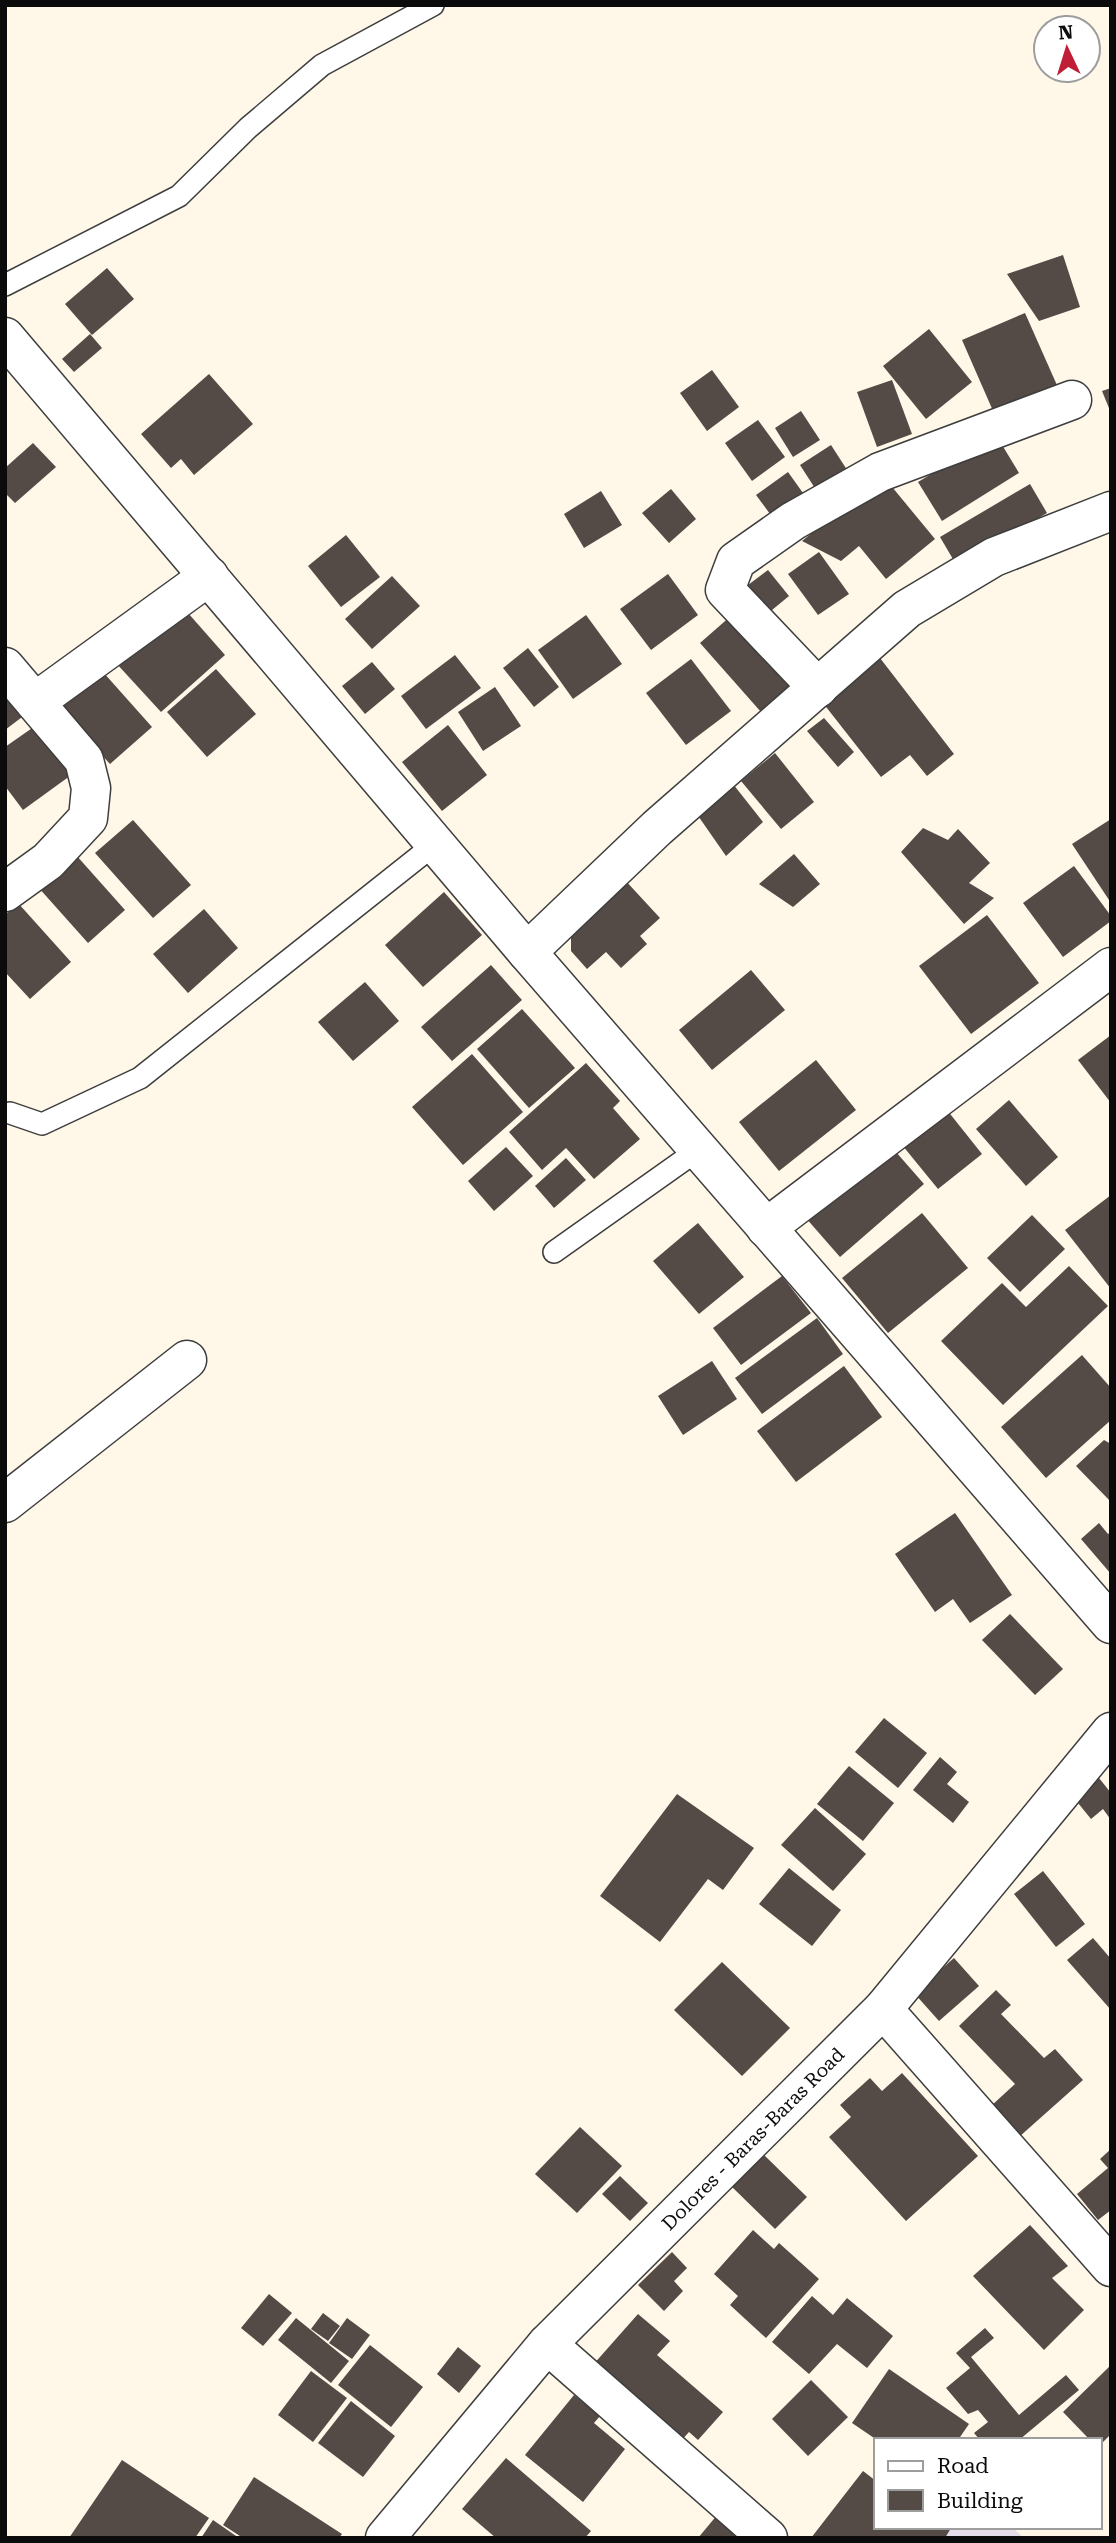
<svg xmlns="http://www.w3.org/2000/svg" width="1116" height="2543" font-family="'Roboto Serif',serif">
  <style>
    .industrial { fill: #e8deeb }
    .building { fill: #544a46 }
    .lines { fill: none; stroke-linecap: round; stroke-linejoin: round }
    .service-casing { stroke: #3e3e3e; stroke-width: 24 }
    .minor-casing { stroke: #3e3e3e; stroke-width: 41 }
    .tertiary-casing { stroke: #3e3e3e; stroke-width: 41 }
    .service { stroke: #fff; stroke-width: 21 }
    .minor { stroke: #fff; stroke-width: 38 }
    .tertiary { stroke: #fff; stroke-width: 38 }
    .labels { text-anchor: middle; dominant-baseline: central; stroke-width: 7; stroke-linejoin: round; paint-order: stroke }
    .street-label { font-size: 19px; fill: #0b0b0b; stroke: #fff }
  </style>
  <rect width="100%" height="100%" fill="#fff8e8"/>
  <!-- industrial -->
  <polygon class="industrial" points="946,2527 1012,2527 1024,2538 937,2538"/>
  <!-- building -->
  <g class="building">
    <polygon points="1063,255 1080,307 1039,321 1007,274"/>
    <polygon points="107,268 134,299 92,335 65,304"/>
    <polygon points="1025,313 1060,392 997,420 962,340"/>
    <polygon points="929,329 972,382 926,419 883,366"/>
    <polygon points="90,334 102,348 74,372 62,359"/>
    <polygon points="712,370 739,407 707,431 680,393"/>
    <polygon points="209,374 253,424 194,475 181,459 171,468 141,434"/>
    <polygon points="892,380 912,434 877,447 857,392"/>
    <polygon points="1111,388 1111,413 1102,391"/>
    <polygon points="801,411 820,440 793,457 775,428"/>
    <polygon points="758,420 785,457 752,481 725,443"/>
    <polygon points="996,435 1019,473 942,521 918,482"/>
    <polygon points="33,443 56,467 15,503 5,493 5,468"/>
    <polygon points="831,445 851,476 820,496 800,465"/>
    <polygon points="788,472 808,500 776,522 756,495"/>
    <polygon points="883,476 935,539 886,579 859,546 841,561 802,541"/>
    <polygon points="1030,484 1047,513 957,566 940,537"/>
    <polygon points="671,489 696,519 669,543 642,513"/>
    <polygon points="601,491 622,525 584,548 564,514"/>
    <polygon points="346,535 380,577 341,607 308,566"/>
    <polygon points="819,552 849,594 818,615 788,574"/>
    <polygon points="768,570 789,596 761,619 740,591"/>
    <polygon points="668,574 698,615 651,650 620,609"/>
    <polygon points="392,576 420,606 372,649 345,619"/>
    <polygon points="181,605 225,655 161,712 116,663"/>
    <polygon points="586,615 622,664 573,699 538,650"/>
    <polygon points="732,615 793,684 761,712 700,643"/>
    <polygon points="528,648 559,687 534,707 503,668"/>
    <polygon points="455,655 481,688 426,729 401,696"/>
    <polygon points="880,658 954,754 927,776 910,755 881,777 823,703"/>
    <polygon points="691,659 731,711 686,745 646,693"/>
    <polygon points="372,662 395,689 365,714 342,686"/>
    <polygon points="216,669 256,714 207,757 167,712"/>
    <polygon points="103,672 152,727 110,764 60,709"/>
    <polygon points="5,687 26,714 5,730"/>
    <polygon points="495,687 521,726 483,751 458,712"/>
    <polygon points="824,718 854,752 838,767 807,731"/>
    <polygon points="38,724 74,773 23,810 5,786 5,747"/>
    <polygon points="448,725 487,775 442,811 402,762"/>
    <polygon points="775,753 814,802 781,829 741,781"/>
    <polygon points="733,784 763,822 726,856 694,810"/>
    <polygon points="1111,819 1111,903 1072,844"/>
    <polygon points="133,820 191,885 153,918 95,853"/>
    <polygon points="923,828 948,840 958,829 990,863 969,883 994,898 964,924 901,852"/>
    <polygon points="794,854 820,884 793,907 759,884"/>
    <polygon points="76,855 125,910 88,943 38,887"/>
    <polygon points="1074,866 1111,916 1111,921 1063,957 1023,903"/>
    <polygon points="624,879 660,918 640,936 647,944 621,968 606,952 587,969 571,951 571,928"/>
    <polygon points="444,892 482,935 423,987 385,945"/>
    <polygon points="18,903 71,962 30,999 5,972 5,915"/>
    <polygon points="204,909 238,948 188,993 153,954"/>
    <polygon points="987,915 1039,983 971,1034 919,966"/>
    <polygon points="491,965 522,1000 452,1061 421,1027"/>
    <polygon points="751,970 785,1010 712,1070 679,1030"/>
    <polygon points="365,982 399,1021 353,1061 318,1022"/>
    <polygon points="522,1009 575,1068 529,1108 477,1049"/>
    <polygon points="1111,1035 1111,1103 1078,1060"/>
    <polygon points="472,1054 523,1112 463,1165 412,1107"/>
    <polygon points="816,1060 856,1110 779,1171 739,1122"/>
    <polygon points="586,1063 620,1101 613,1108 640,1139 594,1179 566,1148 542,1170 509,1132"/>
    <polygon points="1009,1100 1058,1157 1026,1186 976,1129"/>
    <polygon points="943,1105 982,1154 938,1189 898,1140"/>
    <polygon points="889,1144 924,1184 840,1257 805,1217"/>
    <polygon points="506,1147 533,1176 494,1211 468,1181"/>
    <polygon points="566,1158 586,1180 554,1208 535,1186"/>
    <polygon points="1111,1195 1111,1289 1065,1230"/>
    <polygon points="922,1213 968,1268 888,1333 842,1278"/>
    <polygon points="1032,1215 1065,1249 1020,1292 987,1258"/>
    <polygon points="698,1223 744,1277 699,1314 653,1261"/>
    <polygon points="1069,1266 1108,1306 1003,1405 941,1341 1002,1283 1026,1307"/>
    <polygon points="782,1276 811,1313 741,1365 713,1328"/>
    <polygon points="817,1318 843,1354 762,1414 735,1378"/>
    <polygon points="1082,1355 1111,1388 1111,1420 1046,1478 1001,1427"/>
    <polygon points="712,1361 737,1399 683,1435 658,1396"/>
    <polygon points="844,1366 882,1417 796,1482 757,1431"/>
    <polygon points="1104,1440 1111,1444 1111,1502 1076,1466"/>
    <polygon points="955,1513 1012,1595 970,1623 953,1599 935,1612 895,1554"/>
    <polygon points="1099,1523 1108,1534 1111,1531 1111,1574 1081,1539"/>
    <polygon points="1010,1614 1063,1669 1035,1695 982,1640"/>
    <polygon points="884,1718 927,1753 898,1788 855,1752"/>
    <polygon points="940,1757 957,1772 947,1784 969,1802 953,1823 913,1790"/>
    <polygon points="849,1766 894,1803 863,1841 817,1804"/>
    <polygon points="1099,1778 1111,1793 1111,1820 1103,1809 1091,1819 1074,1798"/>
    <polygon points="677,1794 754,1848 723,1890 708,1879 660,1942 600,1896"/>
    <polygon points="815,1808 866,1854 833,1891 781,1845"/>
    <polygon points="789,1868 841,1910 812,1946 759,1904"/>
    <polygon points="1043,1871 1085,1924 1056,1947 1014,1894"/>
    <polygon points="1093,1938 1111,1959 1111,2010 1067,1960"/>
    <polygon points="954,1958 979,1986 939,2021 914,1993"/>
    <polygon points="722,1962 790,2028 742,2076 674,2010"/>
    <polygon points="996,1990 1011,2005 1001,2014 1044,2058 1055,2049 1083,2080 1019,2137 991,2106 1015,2084 959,2026"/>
    <polygon points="902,2073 978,2156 906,2221 829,2137 851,2117 840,2105 870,2078 882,2091"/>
    <polygon points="580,2127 622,2166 577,2213 535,2174"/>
    <polygon points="1111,2149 1111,2210 1098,2220 1077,2194 1108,2168 1100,2159"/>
    <polygon points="761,2152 807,2197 775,2229 729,2184"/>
    <polygon points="620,2176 648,2203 630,2221 602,2194"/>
    <polygon points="1030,2225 1068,2266 1052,2278 1084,2310 1044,2350 973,2276"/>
    <polygon points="753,2230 774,2249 779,2243 819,2279 766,2338 730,2305 738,2296 714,2274"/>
    <polygon points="672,2252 687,2268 674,2281 683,2291 664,2311 638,2285"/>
    <polygon points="269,2294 292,2313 263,2346 241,2328"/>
    <polygon points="812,2296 833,2315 847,2298 893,2336 867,2368 837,2344 809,2374 772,2342"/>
    <polygon points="323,2313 340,2326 328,2341 311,2329"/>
    <polygon points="638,2314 670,2341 657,2355 723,2412 698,2440 689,2432 680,2442 592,2366"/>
    <polygon points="296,2318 349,2361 331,2383 278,2340"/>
    <polygon points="347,2318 370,2335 352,2359 329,2343"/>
    <polygon points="985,2328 994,2338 971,2357 1019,2415 1066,2375 1079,2390 1019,2440 980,2440 974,2433 988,2422 978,2410 968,2414 946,2388 970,2368 956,2353"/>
    <polygon points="370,2345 423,2387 391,2427 338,2385"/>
    <polygon points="458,2347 481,2366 459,2393 437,2374"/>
    <polygon points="1111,2365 1111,2434 1100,2445 1100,2440 1090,2440 1063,2412"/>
    <polygon points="889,2369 969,2424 958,2440 877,2440 852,2423"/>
    <polygon points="311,2371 347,2398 313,2442 278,2415"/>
    <polygon points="811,2380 848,2417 808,2456 772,2419"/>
    <polygon points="574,2395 600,2416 594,2423 625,2449 583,2502 525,2455"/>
    <polygon points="351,2401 395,2436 363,2477 318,2443"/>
    <polygon points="506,2458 591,2531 585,2538 496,2538 462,2509"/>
    <polygon points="122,2460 209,2518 195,2538 69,2538"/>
    <polygon points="863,2471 876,2481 876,2527 949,2527 951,2528 945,2538 811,2538"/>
    <polygon points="254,2477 342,2534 339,2538 243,2538 223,2525"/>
    <polygon points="718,2514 747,2538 698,2538"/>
    <polygon points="213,2520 239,2538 201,2538"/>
  </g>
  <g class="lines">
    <defs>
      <g id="service">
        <polyline points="5,285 179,196 248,128 322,65 433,5"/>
        <polyline points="10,1113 42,1124 140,1078 435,844"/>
        <polyline points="554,1252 698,1150"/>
      </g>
      <g id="minor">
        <polyline points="5,667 84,760 91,788 88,818 48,861 5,892"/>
        <polyline points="818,688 725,590 736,561 793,521 880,472 1072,400"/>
        <polyline points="35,702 209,576"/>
        <polyline points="527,952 657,828 907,609 994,557 1111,511"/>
        <polyline points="766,1228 1111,967"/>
        <polyline points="5,1503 187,1360"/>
        <polyline points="883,2009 1111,2267"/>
        <polyline points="547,2344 768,2538"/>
      </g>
      <g id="tertiary">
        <polyline points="5,337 527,952 1111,1624"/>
        <polyline points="385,2538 547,2344 883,2009 1111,1732"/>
      </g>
    </defs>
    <!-- service casing -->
    <use href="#service" class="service-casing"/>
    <!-- minor casing -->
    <use href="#minor" class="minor-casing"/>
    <!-- tertiary casing -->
    <use href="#tertiary" class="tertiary-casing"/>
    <!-- service -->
    <use href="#service" class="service"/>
    <!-- minor -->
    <use href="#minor" class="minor"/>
    <!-- tertiary -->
    <use href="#tertiary" class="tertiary"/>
  </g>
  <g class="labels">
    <!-- street labels -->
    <g class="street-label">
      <text transform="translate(753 2139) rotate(-45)">Dolores - Baras-Baras Road</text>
    </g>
  </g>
  <!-- border -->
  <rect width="1116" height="2543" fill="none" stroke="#0b0b0b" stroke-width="14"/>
  <!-- legend -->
  <rect x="874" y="2438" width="228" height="91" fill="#ffffff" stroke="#9d9d9d" stroke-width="2"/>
  <rect x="888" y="2461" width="35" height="10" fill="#ffffff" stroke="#9d9d9d" stroke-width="2"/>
  <text x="937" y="2473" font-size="21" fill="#0b0b0b">Road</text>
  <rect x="888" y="2490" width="35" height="21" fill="#544a46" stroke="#9d9d9d" stroke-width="2"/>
  <text x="937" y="2508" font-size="21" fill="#0b0b0b">Building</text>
  <!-- north arrow -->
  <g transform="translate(1067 49) rotate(356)"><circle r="33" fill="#ffffff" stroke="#9d9d9d" stroke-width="2"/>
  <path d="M0-5L12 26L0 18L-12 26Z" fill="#c01d36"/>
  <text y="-10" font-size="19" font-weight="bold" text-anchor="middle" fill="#0b0b0b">N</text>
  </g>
</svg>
